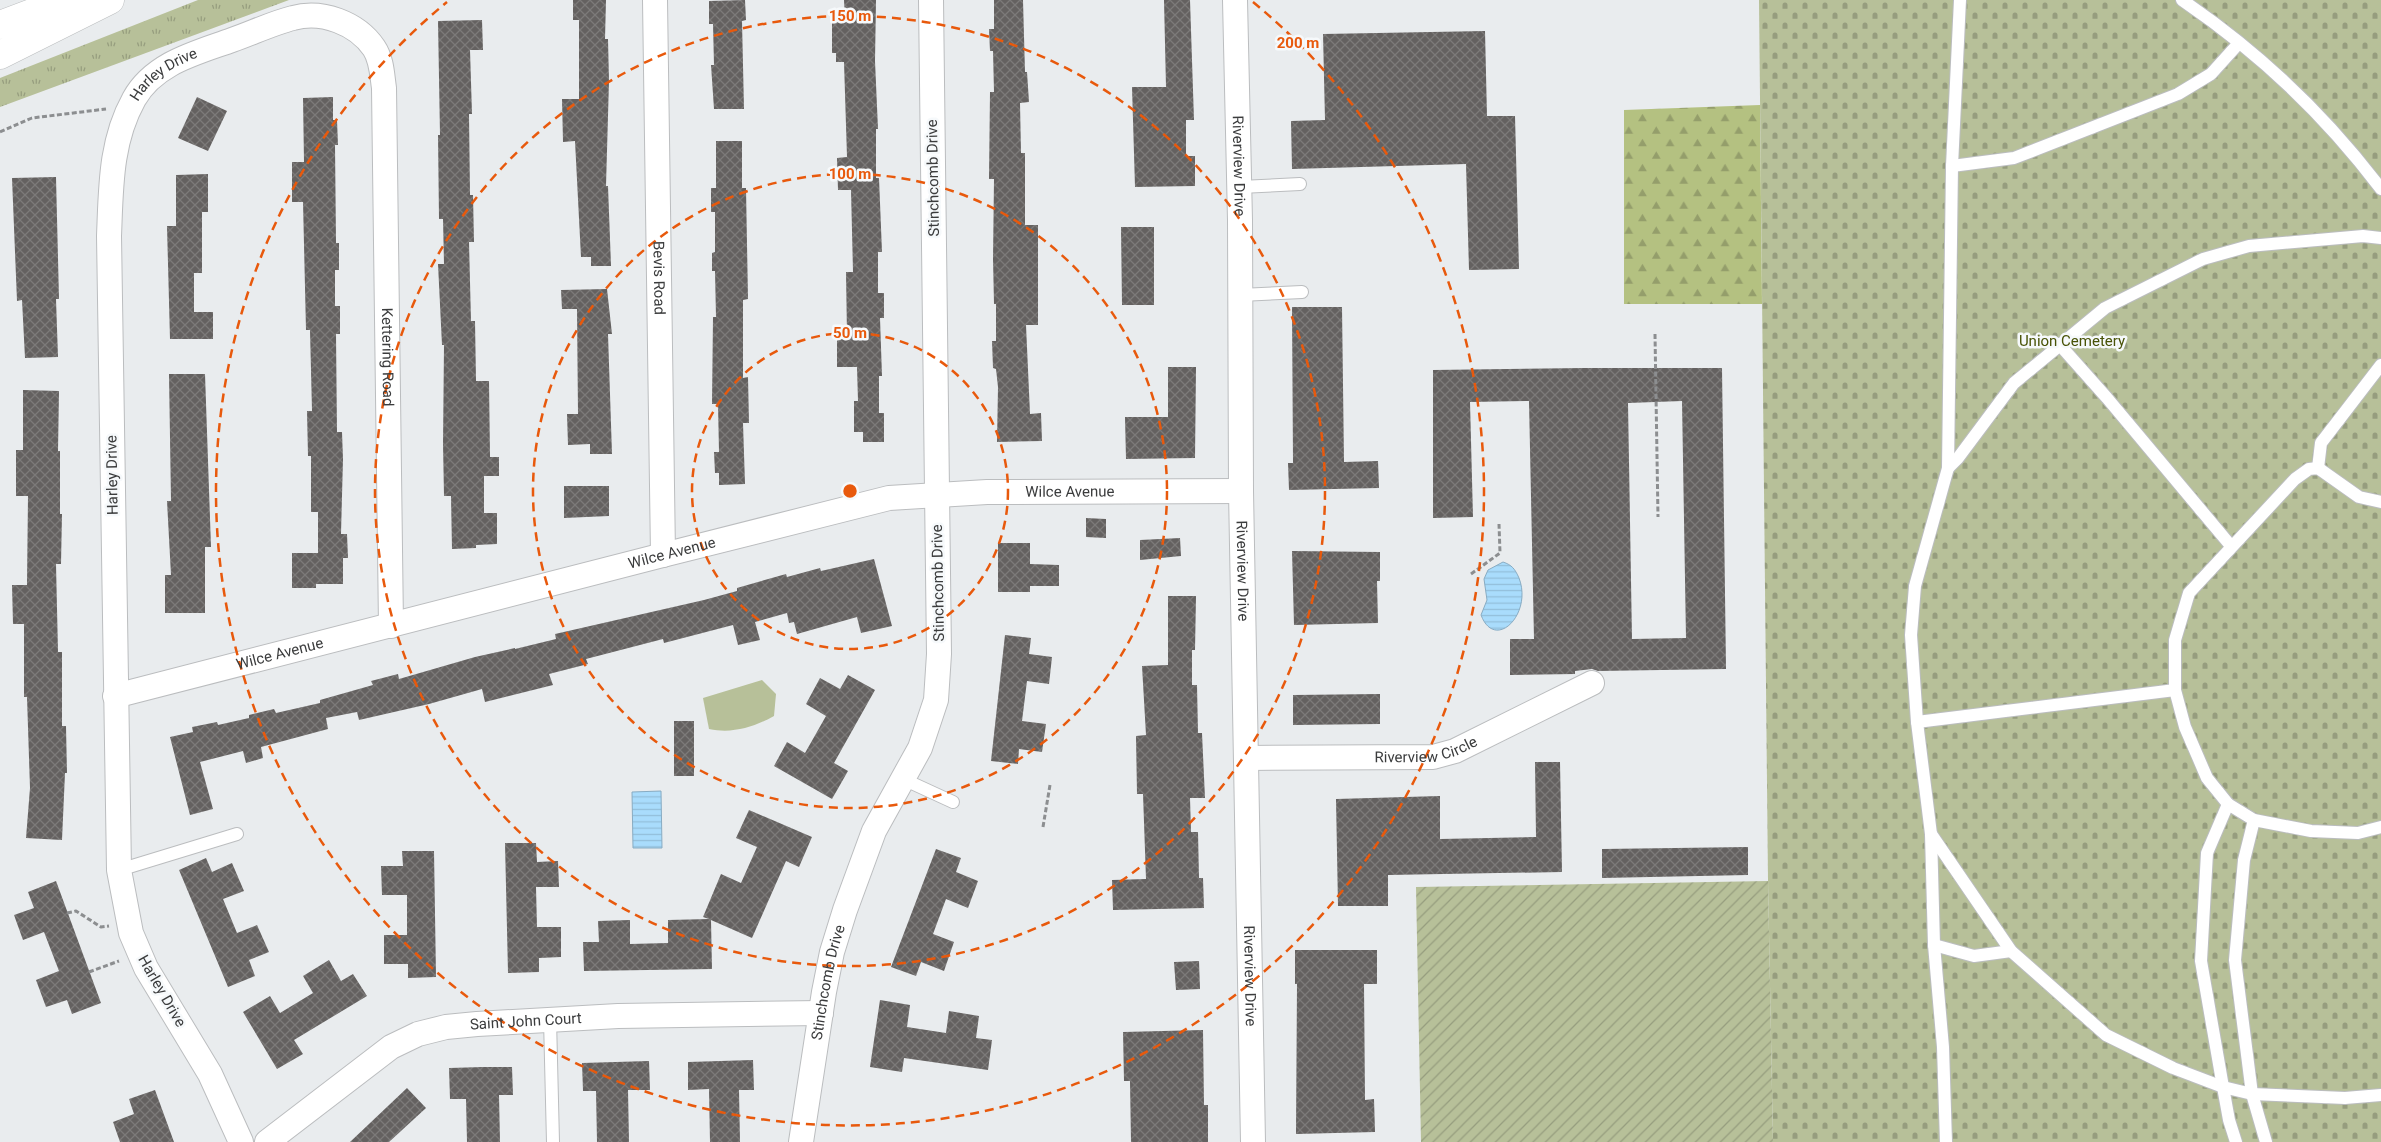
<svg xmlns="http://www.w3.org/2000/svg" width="2381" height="1142" font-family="Roboto,sans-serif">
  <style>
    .grass { fill: url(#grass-tufts) }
    .forest { fill: url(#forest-firs) }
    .cemetery { fill: url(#cemetery-stones) }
    .park { fill: #b7c099 }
    .garden { fill: url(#garden-furrows) }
    .water { fill: url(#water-rules); stroke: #88acc3 }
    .building { fill: url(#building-cross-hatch); fill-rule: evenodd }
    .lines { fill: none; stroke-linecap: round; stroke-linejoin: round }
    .service-casing { stroke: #bbbdbf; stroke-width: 14 }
    .minor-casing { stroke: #bbbdbf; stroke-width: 26 }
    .motorway-casing { stroke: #bbbdbf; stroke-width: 29 }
    .path { stroke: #8c8e90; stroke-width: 3; stroke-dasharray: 5 2.5; stroke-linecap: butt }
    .service { stroke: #fff; stroke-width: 12 }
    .minor { stroke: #fff; stroke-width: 24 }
    .motorway { stroke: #fff; stroke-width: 28 }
    .ring { fill: none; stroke: #e8590c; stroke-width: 2.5; stroke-dasharray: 9 6 }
    .labels { text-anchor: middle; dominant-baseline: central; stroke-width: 5; stroke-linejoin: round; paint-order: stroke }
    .street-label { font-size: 15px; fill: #3b3c3d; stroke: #f6f9fb }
    .park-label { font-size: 15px; fill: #485206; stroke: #f6f9fb }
    .centre { fill: #e8590c; stroke: #f6f9fb; stroke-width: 2.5 }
    .ring-label { font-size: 15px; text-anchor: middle; font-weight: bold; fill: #e8590c; stroke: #f6f9fb; stroke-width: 5; stroke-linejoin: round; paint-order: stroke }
  </style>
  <defs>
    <pattern id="grass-tufts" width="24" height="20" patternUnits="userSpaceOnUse" patternTransform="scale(1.25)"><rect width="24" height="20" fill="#b7c099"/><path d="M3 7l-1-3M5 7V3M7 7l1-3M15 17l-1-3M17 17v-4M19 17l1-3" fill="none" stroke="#969d7e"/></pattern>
    <pattern id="forest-firs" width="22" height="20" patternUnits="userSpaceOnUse" patternTransform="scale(1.25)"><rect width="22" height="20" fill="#b4c181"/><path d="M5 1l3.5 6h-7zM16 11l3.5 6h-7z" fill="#949e6b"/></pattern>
    <pattern id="cemetery-stones" width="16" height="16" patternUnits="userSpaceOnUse" patternTransform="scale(1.25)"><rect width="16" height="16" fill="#b7c099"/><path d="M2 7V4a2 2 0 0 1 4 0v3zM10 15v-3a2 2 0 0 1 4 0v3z" fill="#969d7e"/></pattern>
    <pattern id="garden-furrows" width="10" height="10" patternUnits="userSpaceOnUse" patternTransform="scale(1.25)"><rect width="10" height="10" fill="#b7c099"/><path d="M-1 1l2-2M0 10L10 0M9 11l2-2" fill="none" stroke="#969d7e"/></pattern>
    <pattern id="water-rules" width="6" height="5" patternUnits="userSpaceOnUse" patternTransform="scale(1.25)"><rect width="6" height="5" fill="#a9dcfc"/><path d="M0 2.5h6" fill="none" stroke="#92bed9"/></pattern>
    <pattern id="building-cross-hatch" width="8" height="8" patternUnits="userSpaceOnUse" patternTransform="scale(1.25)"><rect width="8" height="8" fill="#646160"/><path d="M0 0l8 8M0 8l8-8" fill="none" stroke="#7c7a79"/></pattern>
  </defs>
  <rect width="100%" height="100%" fill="#e9ecee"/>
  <!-- grass -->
  <polygon class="grass" points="198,0 289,0 0,107 0,78"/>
  <!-- forest -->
  <polygon class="forest" points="1760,105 1762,304 1624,304 1624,110"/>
  <!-- cemetery -->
  <polygon class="cemetery" points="1759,0 2381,0 2381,1142 1773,1142 1768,881"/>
  <!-- park -->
  <path class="park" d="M762 680 776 694 774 716C754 727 733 734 709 729L703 698Z"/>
  <!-- garden -->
  <polygon class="garden" points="1768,881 1773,1142 1421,1142 1416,887"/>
  <!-- water -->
  <g class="water">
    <path d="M1503 562C1512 565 1515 569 1519 578 1533 614 1495 652 1481 615L1487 600 1484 579 1488 570Z"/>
    <polygon points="661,791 662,848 633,848 632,792"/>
  </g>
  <!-- building -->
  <g class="building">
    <polygon points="573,0 606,0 605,39 608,39 609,81 606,186 608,186 611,266 591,266 591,257 581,257 575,141 563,142 562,99 579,99 579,20 573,20"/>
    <polygon points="745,0 746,20 742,21 744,109 714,109 711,65 714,65 713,24 709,24 709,1"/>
    <polygon points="844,0 876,0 875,61 878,129 876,129 876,178 879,178 882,252 878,252 878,293 884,293 884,318 880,318 882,376 879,376 879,413 884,413 884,442 863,442 863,432 854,432 854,401 858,401 857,367 837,367 837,337 847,336 846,272 853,272 851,190 838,190 837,158 847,157 844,62 836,62 836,53 832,53 832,22 845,21"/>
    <polygon points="994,0 1023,0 1025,72 1027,72 1029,102 1020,103 1021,153 1025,153 1025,225 1038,225 1038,325 1026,325 1030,414 1041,413 1042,441 997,442 998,387 996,369 993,368 992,341 996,341 996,304 994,304 993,259 994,179 989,179 990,92 994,92 993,51 990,51 989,29 994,29"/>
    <polygon points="1164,0 1190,0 1194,120 1186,120 1186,156 1195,156 1195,186 1135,187 1132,87 1166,87"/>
    <polygon points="482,20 483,50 470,50 472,114 469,114 470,195 473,195 474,242 469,242 471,321 475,321 476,381 489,381 490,457 499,457 499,476 484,476 484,513 497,513 497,544 476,545 476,548 452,549 451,496 444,496 443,444 444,345 442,345 438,264 444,264 443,219 439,219 438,135 440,135 438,21"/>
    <polygon points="1485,31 1487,116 1515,116 1519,269 1469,270 1466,164 1292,169 1291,121 1325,120 1323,34"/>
    <polygon points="197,97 227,111 208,151 178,138"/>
    <polygon points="333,97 333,120 337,120 338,145 335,145 336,243 339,243 339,270 335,270 335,306 340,306 340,334 336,334 337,432 342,432 343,459 341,534 347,534 348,558 343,558 343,584 316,584 316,588 292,588 292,553 318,553 318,512 311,512 311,456 308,456 307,411 312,411 310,330 306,330 303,202 292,202 292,162 304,162 303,98"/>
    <polygon points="716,141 742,141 742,188 746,188 748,299 743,300 743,378 748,377 749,423 743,423 745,484 719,485 719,473 715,473 714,452 719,452 718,404 712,404 713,317 716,317 715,271 712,271 712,253 715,252 715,212 711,212 711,188 716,188"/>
    <polygon points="208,174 208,212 202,212 202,273 194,273 194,312 213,312 213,339 170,339 167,226 176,226 176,175"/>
    <polygon points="56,177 59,299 56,299 58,357 25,358 22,300 17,301 12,178"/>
    <polygon points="1121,227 1154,227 1154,305 1122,305"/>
    <polygon points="607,289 612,334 608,334 612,454 590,454 590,444 568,445 567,414 578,414 577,309 562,309 561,290"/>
    <polygon points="1292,307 1342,307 1344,462 1378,461 1379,488 1289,490 1288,463 1293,463"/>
    <polygon points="1168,367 1196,367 1195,458 1126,459 1125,417 1168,417"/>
    <path d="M1584 368H1722L1726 669 1598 671 1592 669 1575 671V674L1510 675V639H1534L1529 401 1470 402 1473 517 1433 518V370ZM1682 401 1686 638 1632 639 1628 403Z"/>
    <polygon points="169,374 205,374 211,547 205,547 205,613 165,613 165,575 171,575 167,501 171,501"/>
    <polygon points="23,390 59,391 58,451 60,451 60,514 62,514 61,564 56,564 58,652 62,652 62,726 66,726 67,773 65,773 62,840 26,838 30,788 27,697 24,697 24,624 13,624 12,585 27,585 28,496 16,496 16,450 23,450"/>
    <polygon points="564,486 609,486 609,516 564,518"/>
    <polygon points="1086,518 1106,519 1106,538 1086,537"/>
    <polygon points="1180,538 1181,556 1140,560 1140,540"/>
    <polygon points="998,543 1030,543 1030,564 1059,565 1059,586 1030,586 1030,592 998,592"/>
    <polygon points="1292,551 1380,552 1380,581 1377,581 1378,623 1294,625"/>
    <polygon points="874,559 892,626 861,633 857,617 797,634 794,622 789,623 787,613 755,622 760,640 738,645 733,625 664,643 663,639 586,659 588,664 549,674 553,685 485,702 482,689 429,704 359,720 357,712 326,718 328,729 261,747 263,758 246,763 243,751 200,762 213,809 190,815 170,737 193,732 192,727 217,722 218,725 249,718 249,715 274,709 276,713 320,703 320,700 373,685 371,681 398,674 399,679 475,657 515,648 515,649 556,639 555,634 704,600 737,591 737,588 786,574 787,577 820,568 821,571"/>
    <polygon points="1168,596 1196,596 1195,650 1192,650 1192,685 1197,685 1198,733 1202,733 1205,798 1190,798 1191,832 1198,832 1199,878 1203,878 1204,908 1113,910 1112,880 1146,879 1143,794 1137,794 1136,736 1146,735 1142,666 1168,665"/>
    <polygon points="1005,635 1031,638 1029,654 1052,657 1049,684 1027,681 1022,721 1046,724 1042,752 1019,749 1018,764 991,761"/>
    <polygon points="848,675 875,690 834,763 848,771 832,799 774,766 787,742 805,753 826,716 806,704 820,678 840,689"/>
    <polygon points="1380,694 1380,724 1293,725 1293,695"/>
    <rect x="674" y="721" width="20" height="55"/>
    <polygon points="1535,762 1560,762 1562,872 1388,875 1388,906 1338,906 1336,799 1440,796 1440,839 1536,837"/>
    <polygon points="749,810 812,837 799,867 786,861 752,938 711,920 712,969 584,971 583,942 599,942 598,921 630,920 630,944 668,943 668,920 709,919 703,917 721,874 741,883 757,847 736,838"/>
    <polygon points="505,843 536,843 537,862 558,861 559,887 536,887 537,927 561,927 561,957 539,958 539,972 508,973"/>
    <polygon points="1748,847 1748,875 1602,878 1602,849"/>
    <polygon points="936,849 961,858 956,872 978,881 968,908 946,899 933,934 954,942 944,971 921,962 916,976 891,967"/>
    <polygon points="402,851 434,851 436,977 408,978 408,964 384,964 384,935 407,935 407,895 382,895 381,866 403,866"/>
    <polygon points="206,858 212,872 232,863 244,891 223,899 237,933 257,925 269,952 249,960 255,976 228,987 179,870"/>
    <polygon points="56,881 101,1003 72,1014 67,1000 46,1007 36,980 59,971 44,932 23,940 14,915 34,908 28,892"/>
    <polygon points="1295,950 1377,950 1377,984 1364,984 1365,1100 1374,1099 1375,1132 1296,1134 1297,984 1295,984"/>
    <polygon points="329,960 341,981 353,974 367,996 294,1040 303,1054 277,1069 243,1012 270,996 280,1013 313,993 303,976"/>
    <polygon points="1199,961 1200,989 1176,990 1174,962"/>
    <polygon points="880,1000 910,1005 907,1027 946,1033 949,1011 979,1016 976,1038 992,1040 988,1070 904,1058 902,1072 870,1067"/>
    <polygon points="1203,1030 1204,1105 1208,1105 1208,1142 1131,1142 1130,1081 1124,1081 1123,1032"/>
    <polygon points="753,1060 754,1090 739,1090 740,1142 710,1142 709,1089 688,1090 688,1062"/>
    <polygon points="649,1061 650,1090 628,1090 629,1142 597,1142 596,1091 583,1091 582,1063"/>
    <polygon points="483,1067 512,1067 513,1095 499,1095 500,1142 467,1142 466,1099 450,1099 449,1068"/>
    <polygon points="407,1088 426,1108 389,1142 350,1142"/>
    <polygon points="155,1090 174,1142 120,1142 113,1122 134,1114 129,1099"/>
  </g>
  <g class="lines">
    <defs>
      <g id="service">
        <path d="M2182 0C2257 51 2326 116 2381 189"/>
        <polyline points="1952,166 2014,158 2178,94 2211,74 2239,43"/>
        <polyline points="1240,187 1300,184"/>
        <polyline points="1240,295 1302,292"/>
        <polyline points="2059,344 2107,398 2231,546"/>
        <polyline points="1948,468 1958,458 2014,383 2105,308 2203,259 2249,246 2363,236 2381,238"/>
        <polyline points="2318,468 2321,443 2381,365"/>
        <polyline points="2381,502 2359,497 2318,468 2309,469 2295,479 2189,593 2175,640 2175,690 2185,727 2207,778 2228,804 2254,820 2311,831 2358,833 2381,827"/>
        <polyline points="1917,722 2175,690"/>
        <polyline points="903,779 953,802"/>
        <polyline points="2228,804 2207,853 2201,961 2223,1087 2229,1120 2236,1142"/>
        <polyline points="2254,820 2244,860 2235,960 2252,1094 2266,1142"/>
        <polyline points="1931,834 2011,951 2106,1035 2173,1068 2223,1087 2252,1094 2345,1098 2381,1095"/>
        <polyline points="119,870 237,834"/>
        <polyline points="1934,945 1974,956 2011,951"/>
        <polyline points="550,1019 553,1142"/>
        <polyline points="1946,1142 1943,1047 1934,945 1931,834 1917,722 1911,635 1915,586 1948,468 1952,166 1960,0"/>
      </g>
      <g id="minor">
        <path id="s1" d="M655 0 663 555"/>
        <path id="s2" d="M1235 0 1240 220 1241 491 1253 1142"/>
        <path id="s3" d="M115 696 663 555 889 498 987 492 1241 491"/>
        <path id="s4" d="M1246 758 1433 757 1455 751 1592 683"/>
        <path id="s5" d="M241 1142 210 1074 146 968 131 933 119 870 109 236C111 189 110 142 134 99 154 63 196 53 232 40 252 33 273 23 293 18 322 10 357 23 374 48 382 60 382 75 384 88L391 626"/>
        <path id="s6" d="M267 1142 391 1047 418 1034 446 1027 477 1024 618 1016 821 1013"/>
        <path id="s7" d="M801 1142 824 992 832 952 845 910 874 831 920 748 936 700 939 654 931 0"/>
      </g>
      <g id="motorway">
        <polyline points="0,25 66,0"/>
        <polyline points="0,55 110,0"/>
      </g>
    </defs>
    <!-- service casing -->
    <use href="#service" class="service-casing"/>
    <!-- minor casing -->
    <use href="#minor" class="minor-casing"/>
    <!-- motorway casing -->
    <use href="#motorway" class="motorway-casing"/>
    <!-- path -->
    <g class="path">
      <polyline points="0,132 32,118 106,109"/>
      <polyline points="1655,334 1658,517"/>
      <polyline points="1471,574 1500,553 1499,524"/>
      <polyline points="1043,827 1050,785"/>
      <polyline points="67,913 76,911 101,927 109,926"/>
      <polyline points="89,972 119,961"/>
    </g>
    <!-- service -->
    <use href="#service" class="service"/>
    <!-- minor -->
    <use href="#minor" class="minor"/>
    <!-- motorway -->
    <use href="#motorway" class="motorway"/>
  </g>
  <!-- distance rings -->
  <g class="ring">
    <circle cx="850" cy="491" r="158"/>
    <circle cx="850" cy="491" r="317"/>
    <circle cx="850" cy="491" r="475"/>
    <path d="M1253 2A634 634 0 1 1 447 2"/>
  </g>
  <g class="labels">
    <!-- street labels -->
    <g class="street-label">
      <text stroke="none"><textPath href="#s5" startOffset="1115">Harley Drive</textPath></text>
      <text stroke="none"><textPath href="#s2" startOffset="166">Riverview Drive</textPath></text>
      <text transform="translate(933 178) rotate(-91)">Stinchcomb Drive</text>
      <text stroke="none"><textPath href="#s1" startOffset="278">Bevis Road</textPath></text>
      <text stroke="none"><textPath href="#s5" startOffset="1660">Kettering Road</textPath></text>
      <text transform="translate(112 475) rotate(-91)">Harley Drive</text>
      <text stroke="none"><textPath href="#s3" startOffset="980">Wilce Avenue</textPath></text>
      <text stroke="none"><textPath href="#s3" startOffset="575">Wilce Avenue</textPath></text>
      <text stroke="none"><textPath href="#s2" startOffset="571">Riverview Drive</textPath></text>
      <text transform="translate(938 583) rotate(-91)">Stinchcomb Drive</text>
      <text stroke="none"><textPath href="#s3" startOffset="170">Wilce Avenue</textPath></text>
      <text stroke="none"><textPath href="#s4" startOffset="181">Riverview Circle</textPath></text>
      <text stroke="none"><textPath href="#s2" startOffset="976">Riverview Drive</textPath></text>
      <text stroke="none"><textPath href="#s7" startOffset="162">Stinchcomb Drive</textPath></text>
      <text transform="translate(162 991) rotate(60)">Harley Drive</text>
      <text stroke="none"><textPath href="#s6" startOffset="295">Saint John Court</textPath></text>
    </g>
    <!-- park labels -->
    <g class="park-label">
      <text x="2072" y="341">Union Cemetery</text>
    </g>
  </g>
  <circle cx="850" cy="491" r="8" class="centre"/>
  <g class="ring-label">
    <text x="850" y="21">150 m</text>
    <text x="1298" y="48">200 m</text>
    <text x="850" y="179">100 m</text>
    <text x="850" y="338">50 m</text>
  </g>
</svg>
